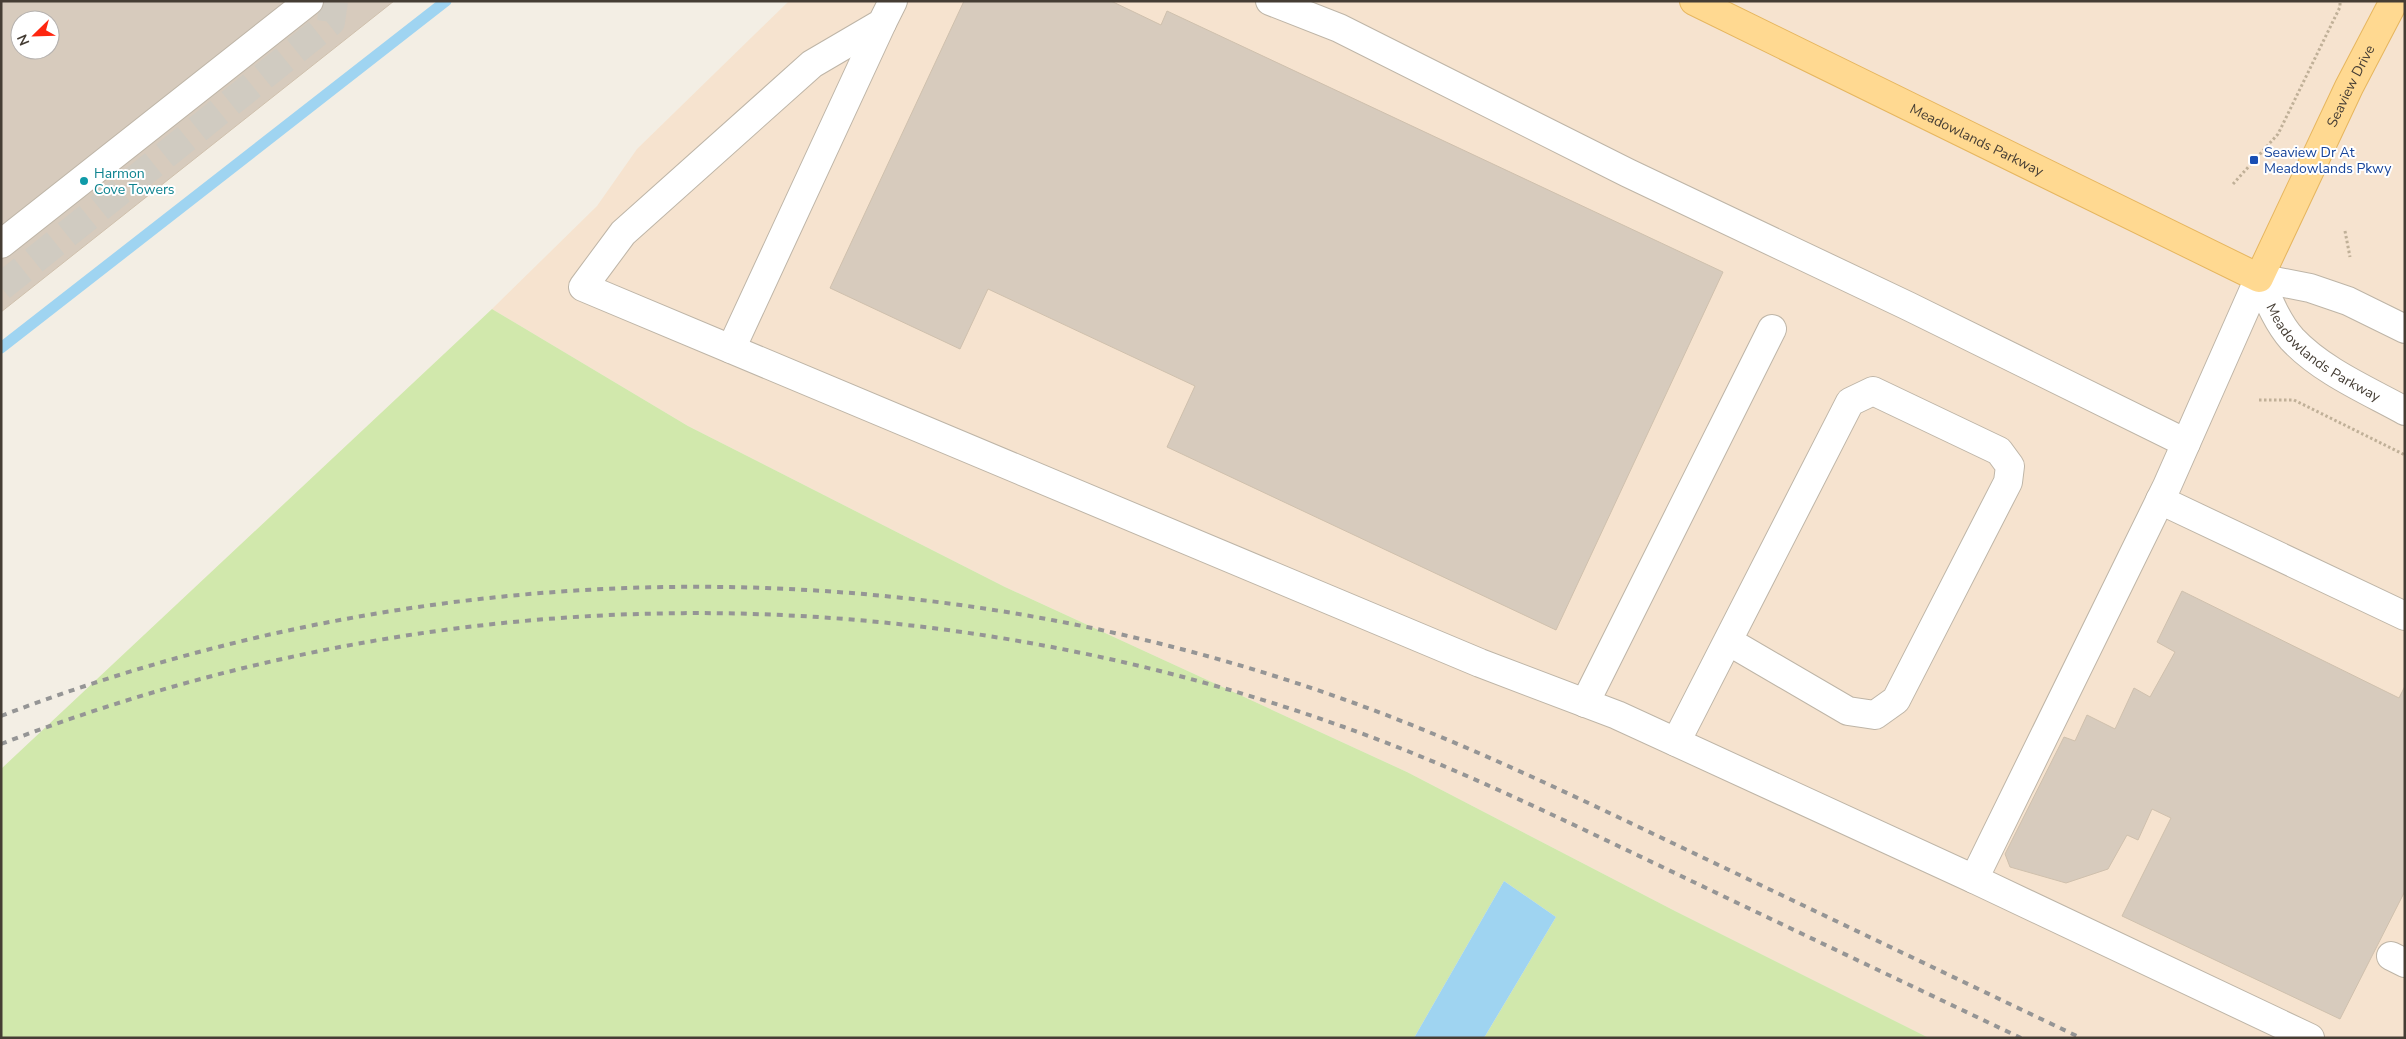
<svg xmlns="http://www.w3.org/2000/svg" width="2406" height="1039" font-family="'Nunito Sans',sans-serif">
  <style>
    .commercial { fill: #f6e3cf }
    .green { fill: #d1e8ac }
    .water { fill: #9fd4f1 }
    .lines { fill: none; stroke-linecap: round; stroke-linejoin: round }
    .stream { stroke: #9fd4f1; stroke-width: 11 }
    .building { fill: #d7cbbd; stroke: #cfc0ad; fill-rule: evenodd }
    .minor-tunnel { stroke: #d0cbc1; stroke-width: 28; stroke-dasharray: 28 14; stroke-linecap: butt }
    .minor-casing { stroke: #beb5a7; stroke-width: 30 }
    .major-casing { stroke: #e6b65f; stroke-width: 30 }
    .path { stroke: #c0b098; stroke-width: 3; stroke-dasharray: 2.5 2.5; stroke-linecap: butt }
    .minor { stroke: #fff; stroke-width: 28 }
    .major { stroke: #ffd991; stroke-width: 28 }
    .rail { stroke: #959595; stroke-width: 4; stroke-dasharray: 6 6; stroke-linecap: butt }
    .transit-dot { fill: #1a4fb4; stroke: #fff; stroke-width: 2 }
    .culture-dot { fill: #0f9aa8; stroke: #fff; stroke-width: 2 }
    .labels { text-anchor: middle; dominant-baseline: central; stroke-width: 4; stroke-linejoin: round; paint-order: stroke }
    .street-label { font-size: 14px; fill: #453d34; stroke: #fff }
    .transit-label { font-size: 14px; fill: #164399; stroke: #fff; text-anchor: start }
    .culture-label { font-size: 14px; fill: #0d838f; stroke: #fff; text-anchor: start }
  </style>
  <rect width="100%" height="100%" fill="#f3eee4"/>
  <!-- commercial -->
  <polygon class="commercial" points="789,1 2405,1 2405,1038 1929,1038 1675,911 1407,772 1005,587 688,426 492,309 597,206 637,149"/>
  <!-- green -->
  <polygon class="green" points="492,309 688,426 1005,587 1407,772 1675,911 1929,1038 1484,1038 1556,917 1504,881 1414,1038 1,1038 1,769"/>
  <!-- water -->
  <polygon class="water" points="1504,881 1556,917 1484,1038 1414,1038"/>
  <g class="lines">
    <!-- stream -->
    <polyline class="stream" points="1,348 446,1"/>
  </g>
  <!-- building -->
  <g class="building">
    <path d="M1 1H394L1 312ZM20 20H50V50H20Z"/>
    <polygon points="964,1 1111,1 1161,25 1167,11 1723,272 1556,630 1167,447 1195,386 988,289 960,349 830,288"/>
    <polygon points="2182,591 2399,698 2405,686 2405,891 2340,1019 2122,916 2171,818 2152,809 2138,840 2127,835 2108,869 2066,883 2010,867 2005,854 2064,737 2075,741 2087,715 2115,729 2134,688 2150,697 2175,652 2157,642"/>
  </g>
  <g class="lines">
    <!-- minor-tunnel -->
    <polyline class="minor-tunnel" points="1,287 331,22 334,1"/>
    <defs>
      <g id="minor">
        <polyline points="893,1 882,23 812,64 623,233 583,287 1480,663 1617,715 1974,879 2167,486 2259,278"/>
        <polyline points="1270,1 1339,28 1628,173 1908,306 2186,443"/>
        <polyline points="1,244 309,1"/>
        <path id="s1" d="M2259 278C2268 299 2277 322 2292 339 2322 371 2367 390 2405 411"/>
        <polyline points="2259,278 2310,288 2348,301 2405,329"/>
        <polyline points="731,349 882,23"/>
        <polyline points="2160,500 2405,616"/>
        <polyline points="1585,703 1772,329"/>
        <polyline points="1676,742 1850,402 1873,391 1999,451 2010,466 2008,482 1896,700 1875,715 1848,711 1728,641"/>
        <polyline points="1974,879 2310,1038"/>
        <polyline points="2391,956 2405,963"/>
      </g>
      <g id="major">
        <path id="s2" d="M1694 1 2259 278 2349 87 2394 1"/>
      </g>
    </defs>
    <!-- minor casing -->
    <use href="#minor" class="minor-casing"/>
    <!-- major casing -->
    <use href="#major" class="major-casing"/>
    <!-- path -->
    <g class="path">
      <polyline points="2233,184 2278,134 2340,7 2340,1"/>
      <polyline points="2345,231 2350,257"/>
      <polyline points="2259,400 2294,400 2405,455"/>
    </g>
    <!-- minor -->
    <use href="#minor" class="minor"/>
    <!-- major -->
    <use href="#major" class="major"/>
    <!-- rail -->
    <g class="rail">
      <path d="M1 716C437 549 915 543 1354 703 1467 744 1576 797 1685 849 1817 912 1949 975 2081 1038"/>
      <path d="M1 744C439 576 902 569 1344 727 1451 765 1553 815 1656 864 1777 922 1899 980 2021 1038"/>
    </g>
  </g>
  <!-- markers -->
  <rect class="transit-dot" x="2249" y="155" width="10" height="10" rx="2.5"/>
  <circle class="culture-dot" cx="84" cy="181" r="5"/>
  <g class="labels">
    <!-- street labels -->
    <g class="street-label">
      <text stroke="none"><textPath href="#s2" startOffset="842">Seaview Drive</textPath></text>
      <text stroke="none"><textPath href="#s2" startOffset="315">Meadowlands Parkway</textPath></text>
      <text stroke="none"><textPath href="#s1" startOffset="102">Meadowlands Parkway</textPath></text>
    </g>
    <!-- transit labels -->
    <g class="transit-label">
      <text x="2264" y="152">Seaview Dr At<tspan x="2264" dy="16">Meadowlands Pkwy</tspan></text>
    </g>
    <!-- culture labels -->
    <g class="culture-label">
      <text x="94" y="173">Harmon<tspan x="94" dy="16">Cove Towers</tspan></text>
    </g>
  </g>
  <!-- border -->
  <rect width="2406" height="1039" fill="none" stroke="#453d34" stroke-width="5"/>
  <!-- north arrow -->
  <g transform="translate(35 35) rotate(247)"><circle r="24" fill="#ffffff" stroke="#b5b1ae"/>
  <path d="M0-4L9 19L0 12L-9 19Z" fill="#fe2610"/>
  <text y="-8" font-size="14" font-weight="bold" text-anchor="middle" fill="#453d34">N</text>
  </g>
</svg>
